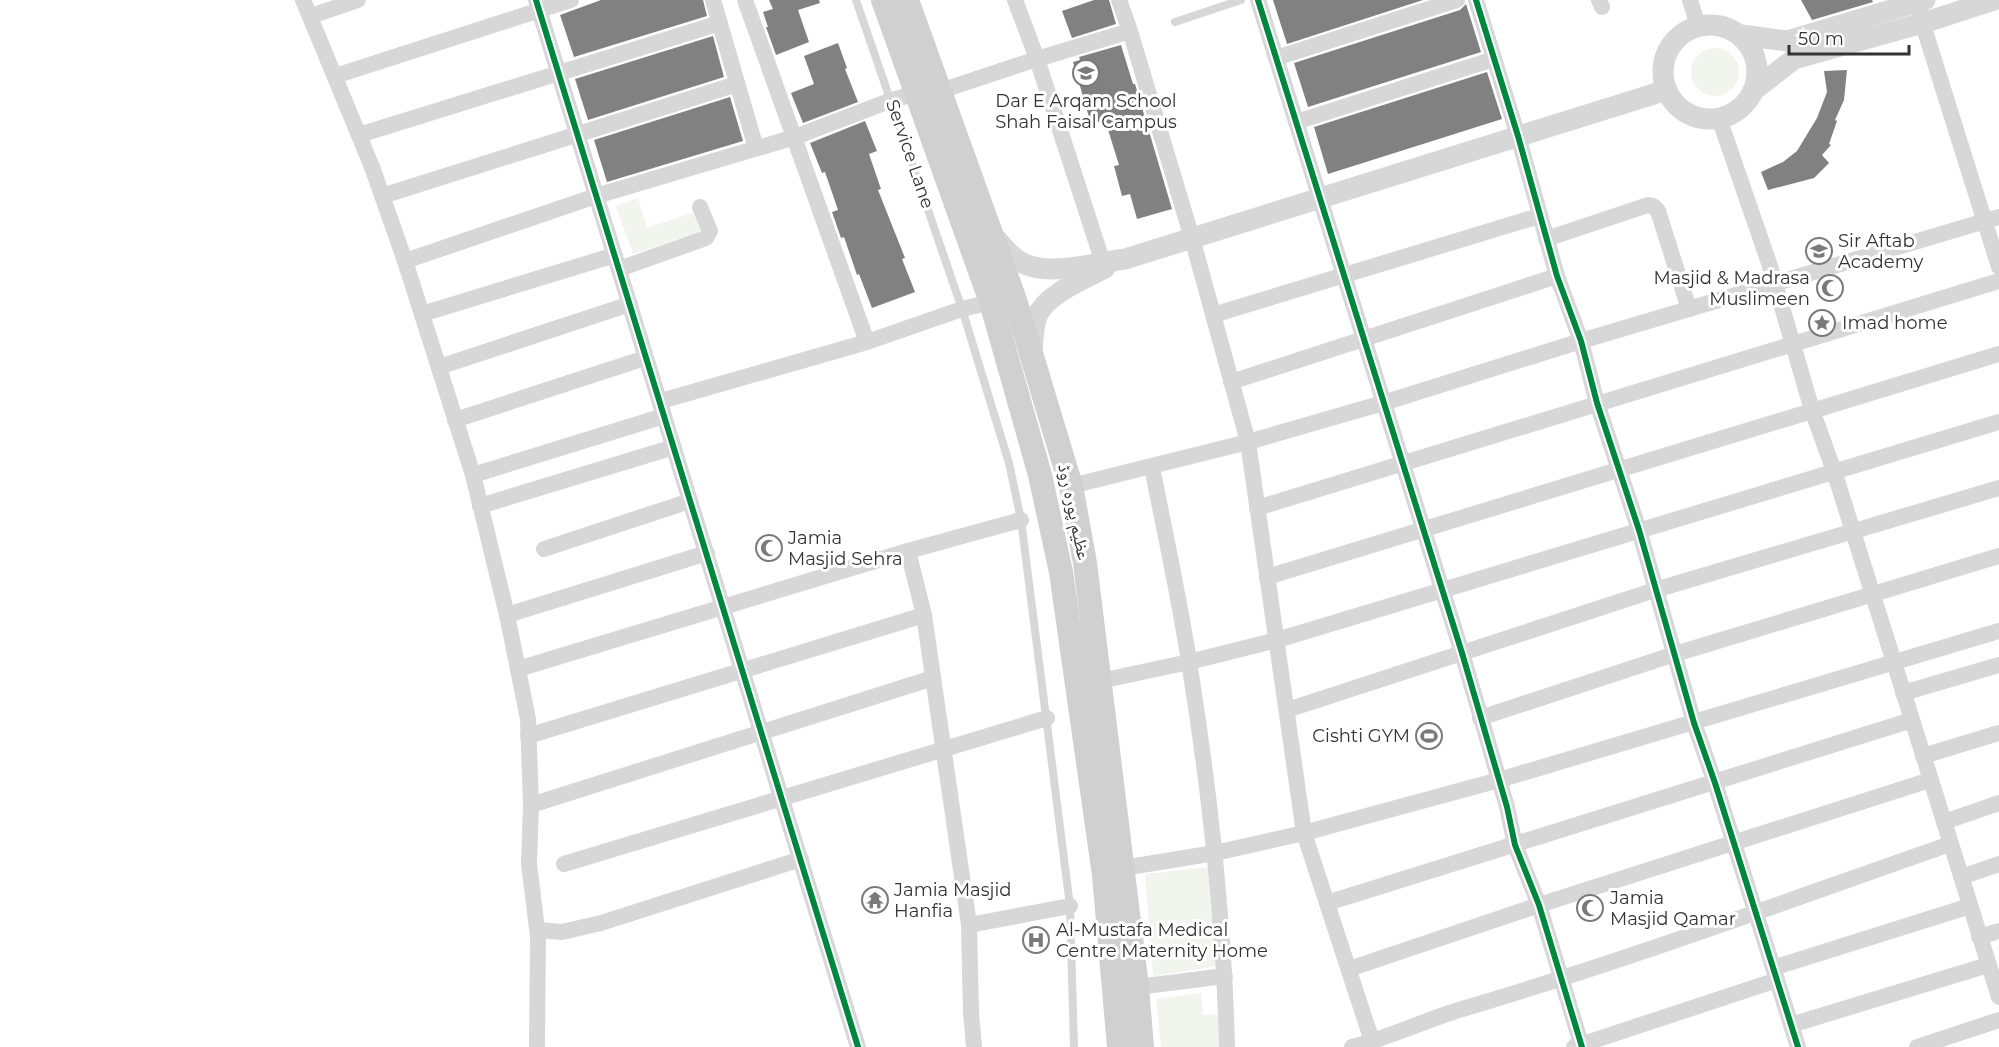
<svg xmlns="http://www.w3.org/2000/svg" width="1999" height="1047" font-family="Montserrat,'Noto Naskh Arabic',sans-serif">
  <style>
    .green { fill: #f1f5ed }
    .building { fill: #818181 }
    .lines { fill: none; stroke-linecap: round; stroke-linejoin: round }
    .service { stroke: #d7d7d7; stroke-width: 8 }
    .minor { stroke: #d7d7d7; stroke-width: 16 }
    .tertiary { stroke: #d7d7d7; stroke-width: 21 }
    .secondary { stroke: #d0d0d0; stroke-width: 24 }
    .cycleway-casing { stroke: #fff; stroke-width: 10 }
    .cycleway { stroke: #00873e; stroke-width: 6 }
    .labels { text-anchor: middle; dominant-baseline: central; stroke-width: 6; stroke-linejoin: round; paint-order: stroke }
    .poi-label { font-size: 18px; fill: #333; stroke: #fff; text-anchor: start }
    .street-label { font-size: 18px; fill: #333; stroke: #fff }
  </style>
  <rect width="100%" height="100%" fill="#fff"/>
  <!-- green -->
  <g class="green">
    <circle cx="1715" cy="72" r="24"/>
    <polygon points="638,198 647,228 695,212 702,231 633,254 616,206"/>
    <polygon points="1210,867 1219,966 1153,976 1145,874"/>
    <polygon points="1201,993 1203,1015 1220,1014 1222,1047 1161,1047 1156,999"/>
  </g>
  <!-- building -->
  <g class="building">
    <polygon points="601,0 703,0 707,16 574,57 560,15"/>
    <polygon points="769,0 819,0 820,3 798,10 809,42 776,55 766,27 768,27 763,12 773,9"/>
    <polygon points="1094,0 1109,0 1116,24 1072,38 1062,11"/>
    <polygon points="1273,0 1423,0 1287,44"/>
    <polygon points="1801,0 1872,0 1873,2 1812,20"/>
    <polygon points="1466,4 1481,52 1308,107 1294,63 1460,10"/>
    <polygon points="713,36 724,77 588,120 575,79"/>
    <polygon points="838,43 847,68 845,69 858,102 803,123 791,93 814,84 804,56"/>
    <polygon points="1121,45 1133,84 1135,84 1172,209 1137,219 1130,194 1122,196 1114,166 1119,165 1105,120 1091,124 1073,62 1080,60 1079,57"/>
    <polygon points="1847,70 1844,100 1835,120 1837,121 1829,144 1831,145 1822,155 1829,163 1814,178 1768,190 1761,172 1783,162 1797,151 1817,118 1827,92 1824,71"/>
    <polygon points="1487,72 1502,119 1328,174 1314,127"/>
    <polygon points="730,97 743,141 607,182 594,140"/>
    <polygon points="865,121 877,151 869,154 881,189 878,190 905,258 902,259 915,292 872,308 859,274 857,275 844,237 841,238 832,212 838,210 825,172 822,173 810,143"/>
  </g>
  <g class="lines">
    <!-- service -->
    <g class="service">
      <polyline points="856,0 962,309 1009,463 1021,520 1070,906 1074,1047"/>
      <polyline points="1175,22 1241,0"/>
    </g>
    <!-- minor -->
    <g class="minor">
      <polyline points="303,0 372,167 405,261 473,475 507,615 528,719 531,805 529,864 538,937 537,1047"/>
      <polyline points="536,0 858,1047"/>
      <polyline points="713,0 756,148"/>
      <polyline points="745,0 867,342"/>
      <polyline points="1119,0 1130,31 1192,238 1248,442 1304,833 1372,1041"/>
      <polyline points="1258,0 1462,653 1507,807 1515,845 1539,905 1582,1047"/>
      <polyline points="1476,0 1518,136 1557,276 1581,341 1597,403 1639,530 1694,723 1715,783 1798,1047"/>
      <polyline points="1599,0 1602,7"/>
      <polyline points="1690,0 1698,26"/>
      <polyline points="1919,12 1999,267"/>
      <polyline points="311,16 358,0"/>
      <polyline points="1276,58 1457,0"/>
      <polyline points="335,76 571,0"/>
      <polyline points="940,91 1037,59 1015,0"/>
      <polyline points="1719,118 1770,266 1812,410 1834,471 1999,997"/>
      <polyline points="1296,122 1494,59"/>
      <polyline points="359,135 720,23"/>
      <polyline points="382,196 737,84"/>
      <polyline points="1546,239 1648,205 1653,206 1658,211 1689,309"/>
      <polyline points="405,261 596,196 795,137 892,100 917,93"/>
      <polyline points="619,269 706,238 710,231 700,207"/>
      <polyline points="1105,269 1037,59 1130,31"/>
      <polyline points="422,314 615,255"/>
      <polyline points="1213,315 1539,216"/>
      <polyline points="439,367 630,304"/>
      <polyline points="1231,382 1557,276"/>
      <polyline points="661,401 867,342 962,309 991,302"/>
      <polyline points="455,420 645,358"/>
      <path d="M1152 467C1165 534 1180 601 1190 668 1210 794 1224 920 1227 1047"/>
      <polyline points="473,475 664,416"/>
      <polyline points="1071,486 1248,442 1383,403 1581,341 1999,217"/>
      <polyline points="480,506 674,447"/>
      <polyline points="1257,508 1999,281"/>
      <polyline points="544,549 690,501"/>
      <polyline points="908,551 924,615 969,925 971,1012 974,1047"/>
      <polyline points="1267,577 1999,354"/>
      <polyline points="507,615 707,553"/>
      <polyline points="518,669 908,551 1021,520"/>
      <polyline points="1100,681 1189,662 1277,640 1999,422"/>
      <polyline points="1903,693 1999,665"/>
      <polyline points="1287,710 1655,590 1999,488"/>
      <polyline points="1480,718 1675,654 1999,556"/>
      <polyline points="528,736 924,615"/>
      <polyline points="1923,756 1999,733"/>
      <polyline points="531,805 933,678"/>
      <polyline points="1944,822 1999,803"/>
      <polyline points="564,864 1047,718"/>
      <polyline points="1123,868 1215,853 1304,833 1499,780 1999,631"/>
      <polyline points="1961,877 1999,864"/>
      <polyline points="1327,903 1912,720"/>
      <polyline points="969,925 1070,906"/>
      <polyline points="538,930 562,932 601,923 801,859"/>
      <polyline points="1979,937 1999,931"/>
      <polyline points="1773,968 1970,906"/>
      <polyline points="1349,969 1539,905 1930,780"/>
      <polyline points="1137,987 1225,976"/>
      <polyline points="1791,1025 1988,965"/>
      <path d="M1352 1047C1388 1038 1423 1021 1459 1010 1625 961 1787 901 1950 844"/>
      <polyline points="1574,1047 1777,980"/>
      <polyline points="1917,1047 1999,1020"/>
    </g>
    <!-- tertiary -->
    <g class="tertiary">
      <circle cx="1710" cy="72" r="47"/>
      <polyline points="1741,35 1787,41 1925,0"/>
      <polyline points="1753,91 1794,59 1923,23 1994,0"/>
      <path d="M992 234C1000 243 1009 255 1019 261 1046 278 1094 263 1125 259L1667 90"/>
      <path d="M1032 353C1033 341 1033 327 1037 316 1046 294 1086 278 1105 268"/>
    </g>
    <!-- secondary -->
    <g class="secondary">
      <polyline points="883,0 991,302 1040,475 1061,572 1104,875 1119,1047"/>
      <polyline points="907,0 1015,300 1071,486 1085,563 1137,987 1142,1047"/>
    </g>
    <defs>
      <g id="cycleway">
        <polyline points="536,0 858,1047"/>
        <polyline points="1258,0 1462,653 1507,807 1515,845 1539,905 1582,1047"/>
        <polyline points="1476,0 1518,136 1557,276 1581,341 1597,403 1639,530 1694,723 1715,783 1798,1047"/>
      </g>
    </defs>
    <!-- cycleway casing -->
    <use href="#cycleway" class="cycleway-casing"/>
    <!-- cycleway -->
    <use href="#cycleway" class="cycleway"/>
  </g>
  <!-- icons -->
  <defs>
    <symbol id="school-ring" viewBox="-11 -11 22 22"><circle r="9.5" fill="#fff" stroke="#7a7a7a" stroke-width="1.5"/><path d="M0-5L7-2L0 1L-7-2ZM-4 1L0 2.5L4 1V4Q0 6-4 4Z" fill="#7a7a7a"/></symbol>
    <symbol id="mosque-ring" viewBox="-11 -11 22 22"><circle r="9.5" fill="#fff" stroke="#7a7a7a" stroke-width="1.5"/><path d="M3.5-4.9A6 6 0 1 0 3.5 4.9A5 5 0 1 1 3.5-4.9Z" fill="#7a7a7a"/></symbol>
    <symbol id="sight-ring" viewBox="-11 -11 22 22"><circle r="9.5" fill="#fff" stroke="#7a7a7a" stroke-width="1.5"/><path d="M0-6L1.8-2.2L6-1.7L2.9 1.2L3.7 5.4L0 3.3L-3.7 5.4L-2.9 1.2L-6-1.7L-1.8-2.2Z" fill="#7a7a7a"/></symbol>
    <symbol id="stadium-ring" viewBox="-11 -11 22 22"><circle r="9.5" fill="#fff" stroke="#7a7a7a" stroke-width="1.5"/><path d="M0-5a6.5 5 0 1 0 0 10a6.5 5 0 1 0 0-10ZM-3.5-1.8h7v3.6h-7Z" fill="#7a7a7a"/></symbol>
    <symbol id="temple-ring" viewBox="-11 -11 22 22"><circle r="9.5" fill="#fff" stroke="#7a7a7a" stroke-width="1.5"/><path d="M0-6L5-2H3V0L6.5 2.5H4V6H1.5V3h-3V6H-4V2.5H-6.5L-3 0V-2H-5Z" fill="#7a7a7a"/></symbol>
    <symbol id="hospital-ring" viewBox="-11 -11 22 22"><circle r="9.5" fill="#fff" stroke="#7a7a7a" stroke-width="1.5"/><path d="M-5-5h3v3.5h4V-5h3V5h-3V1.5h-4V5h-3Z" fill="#7a7a7a"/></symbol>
  </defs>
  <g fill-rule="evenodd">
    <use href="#school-ring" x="1071" y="58" width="30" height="30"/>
    <use href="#school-ring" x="1804" y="236" width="30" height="30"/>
    <use href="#mosque-ring" x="1815" y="273" width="30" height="30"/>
    <use href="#sight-ring" x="1807" y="308" width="30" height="30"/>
    <use href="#mosque-ring" x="754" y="533" width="30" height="30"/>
    <use href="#stadium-ring" x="1414" y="721" width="30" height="30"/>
    <use href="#temple-ring" x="860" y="885" width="30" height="30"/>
    <use href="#mosque-ring" x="1575" y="893" width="30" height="30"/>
    <use href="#hospital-ring" x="1021" y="925" width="30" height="30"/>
  </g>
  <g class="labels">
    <!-- poi labels -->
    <g class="poi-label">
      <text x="1086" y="101" text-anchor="middle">Dar E Arqam School<tspan x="1086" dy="21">Shah Faisal Campus</tspan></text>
      <text x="1838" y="241">Sir Aftab<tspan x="1838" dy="21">Academy</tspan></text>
      <text x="1810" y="278" text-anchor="end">Masjid &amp; Madrasa<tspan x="1810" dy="21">Muslimeen</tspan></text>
      <text x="1842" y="323">Imad home</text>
      <text x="788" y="538">Jamia<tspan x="788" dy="21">Masjid Sehra</tspan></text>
      <text x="1410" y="736" text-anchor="end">Cishti GYM</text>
      <text x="894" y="890">Jamia Masjid<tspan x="894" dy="21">Hanfia</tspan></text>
      <text x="1610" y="898">Jamia<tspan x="1610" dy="21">Masjid Qamar</tspan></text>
      <text x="1056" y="930">Al-Mustafa Medical<tspan x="1056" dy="21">Centre Maternity Home</tspan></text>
    </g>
    <!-- street labels -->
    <g class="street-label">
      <text transform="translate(910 154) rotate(71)">Service Lane</text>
      <text transform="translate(1074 512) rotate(78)">عظیم پورہ روڈ</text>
    </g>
  </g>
  <!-- scale -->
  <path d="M1789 45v9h120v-9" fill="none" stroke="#333333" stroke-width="3"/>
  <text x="1798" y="45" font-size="18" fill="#333333" stroke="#ffffff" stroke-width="4.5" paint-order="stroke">50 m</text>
</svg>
